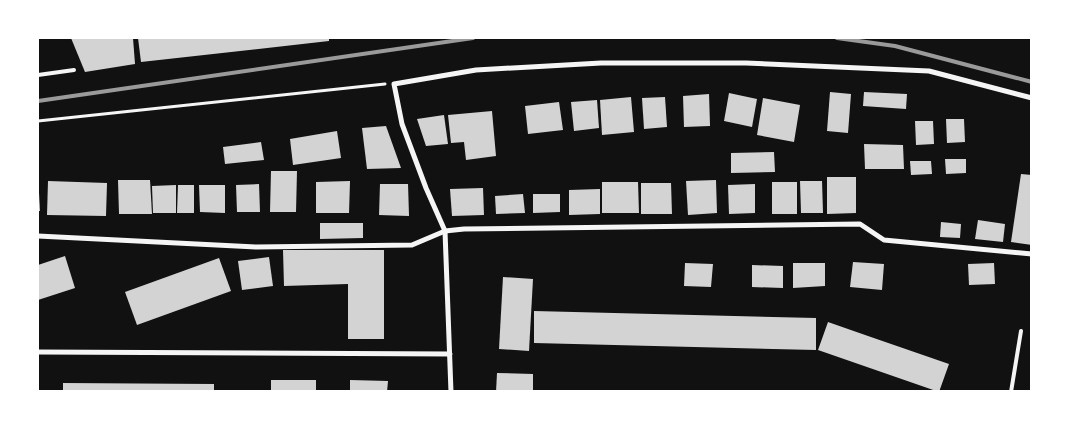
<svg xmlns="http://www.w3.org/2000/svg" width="1069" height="429" font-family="'Golos Text',sans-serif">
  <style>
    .building { fill: #d3d3d3 }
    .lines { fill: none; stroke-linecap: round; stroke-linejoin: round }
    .path { stroke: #f5f5f5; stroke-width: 3 }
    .service { stroke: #f5f5f5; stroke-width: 4 }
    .minor { stroke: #f5f5f5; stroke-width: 5 }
    .rail { stroke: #9a9a9a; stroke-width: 4 }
  </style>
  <rect width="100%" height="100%" fill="#111"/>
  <!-- building -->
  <g class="building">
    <polygon points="71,38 133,38 135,64 85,72"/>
    <polygon points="138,38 329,38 329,41 141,62"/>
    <polygon points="830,92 851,94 848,133 827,131"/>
    <polygon points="864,92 907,94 906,109 863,106"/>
    <polygon points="729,93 757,99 752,127 724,121"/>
    <polygon points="709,94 710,126 684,127 683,96"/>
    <polygon points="631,97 634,132 602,135 600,100"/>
    <polygon points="665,97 667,127 644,129 642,98"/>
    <polygon points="763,98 800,105 794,142 757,135"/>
    <polygon points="597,100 599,128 574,131 571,102"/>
    <polygon points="559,102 563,130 528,134 525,106"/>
    <polygon points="492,111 496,156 466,160 464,142 451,143 448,115"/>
    <polygon points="444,115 448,144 426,146 417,119"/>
    <polygon points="946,119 964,119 965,142 947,143"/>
    <polygon points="915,121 933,121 934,144 916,145"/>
    <polygon points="386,126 401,168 367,169 362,128"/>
    <polygon points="337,131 341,158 293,165 290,139"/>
    <polygon points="261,142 264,160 225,164 223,147"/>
    <polygon points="864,144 903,145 904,169 865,169"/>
    <polygon points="774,152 775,172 731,173 731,153"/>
    <polygon points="945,159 966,159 966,173 946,174"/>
    <polygon points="910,161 931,161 932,174 911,175"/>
    <polygon points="271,171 297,171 296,212 270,212"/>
    <polygon points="1021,174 1032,175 1032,245 1011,242"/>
    <polygon points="827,177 856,177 856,213 827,214"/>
    <polygon points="118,180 150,180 152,214 119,214"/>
    <polygon points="716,180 717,213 688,215 686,181"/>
    <polygon points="48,181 107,183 106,216 47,215"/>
    <polygon points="350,181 349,213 316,213 316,182"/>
    <polygon points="800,181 822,181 823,213 801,213"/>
    <polygon points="602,182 638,182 639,213 602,213"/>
    <rect x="772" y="182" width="25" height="32"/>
    <polygon points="641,183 671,183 672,214 641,214"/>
    <polygon points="259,184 260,212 237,212 236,185"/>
    <polygon points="380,184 408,184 409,216 379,215"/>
    <polygon points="755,184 755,213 729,214 728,185"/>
    <polygon points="176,185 176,213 153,213 152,186"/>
    <polygon points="178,185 194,185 194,213 177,213"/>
    <polygon points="199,185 225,185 225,213 200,212"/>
    <polygon points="483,188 484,215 452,216 450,189"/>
    <polygon points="600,189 600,214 569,215 569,190"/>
    <polygon points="38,193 39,193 40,211 38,211"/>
    <polygon points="523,194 525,213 496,214 495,196"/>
    <polygon points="533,194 560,194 560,212 533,213"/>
    <polygon points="978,220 1005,224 1003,242 975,239"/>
    <polygon points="941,222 961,224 960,238 940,237"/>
    <polygon points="320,223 363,223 363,238 320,239"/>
    <polygon points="283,250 384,250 384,339 348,339 348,284 284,286"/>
    <polygon points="65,256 75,288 38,300 38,265"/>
    <polygon points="269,257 273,286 242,290 238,261"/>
    <polygon points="219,258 231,291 137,325 125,292"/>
    <polygon points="853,262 884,264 882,290 850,287"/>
    <polygon points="685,263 713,264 711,287 684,286"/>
    <polygon points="793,263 825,263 825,286 793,288"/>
    <polygon points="994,263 995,284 969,285 968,264"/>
    <polygon points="752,265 783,266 783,288 752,287"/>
    <polygon points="503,277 533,279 529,351 499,349"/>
    <polygon points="534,311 816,318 816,350 534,343"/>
    <polygon points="828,322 868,336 860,359 868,336 949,364 939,392 818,350"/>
    <polygon points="497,373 533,374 533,392 496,392"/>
    <rect x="271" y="380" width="45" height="12"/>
    <polygon points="350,380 388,381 387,392 350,392"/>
    <polygon points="63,383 214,384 214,392 63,392"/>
  </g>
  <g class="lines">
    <!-- path -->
    <polyline class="path" points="38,121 385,84"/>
    <!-- service -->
    <g class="service">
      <polyline points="38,75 74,70"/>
      <polyline points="1011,392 1021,331"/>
    </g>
    <!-- minor -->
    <g class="minor">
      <polyline points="38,236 256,247 412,245 445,231 464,229 860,224 884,240 1032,254"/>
      <polyline points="38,352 450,354"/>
      <polyline points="451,392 445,231 426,188 402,124 394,84 476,70 601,63 746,63 929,71 1032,98"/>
    </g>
    <!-- rail -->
    <g class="rail">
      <polyline points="837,38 895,46 1032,82"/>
      <polyline points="38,101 473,38"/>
    </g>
  </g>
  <!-- border -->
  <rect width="1069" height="429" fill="none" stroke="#ffffff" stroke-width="78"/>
</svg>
